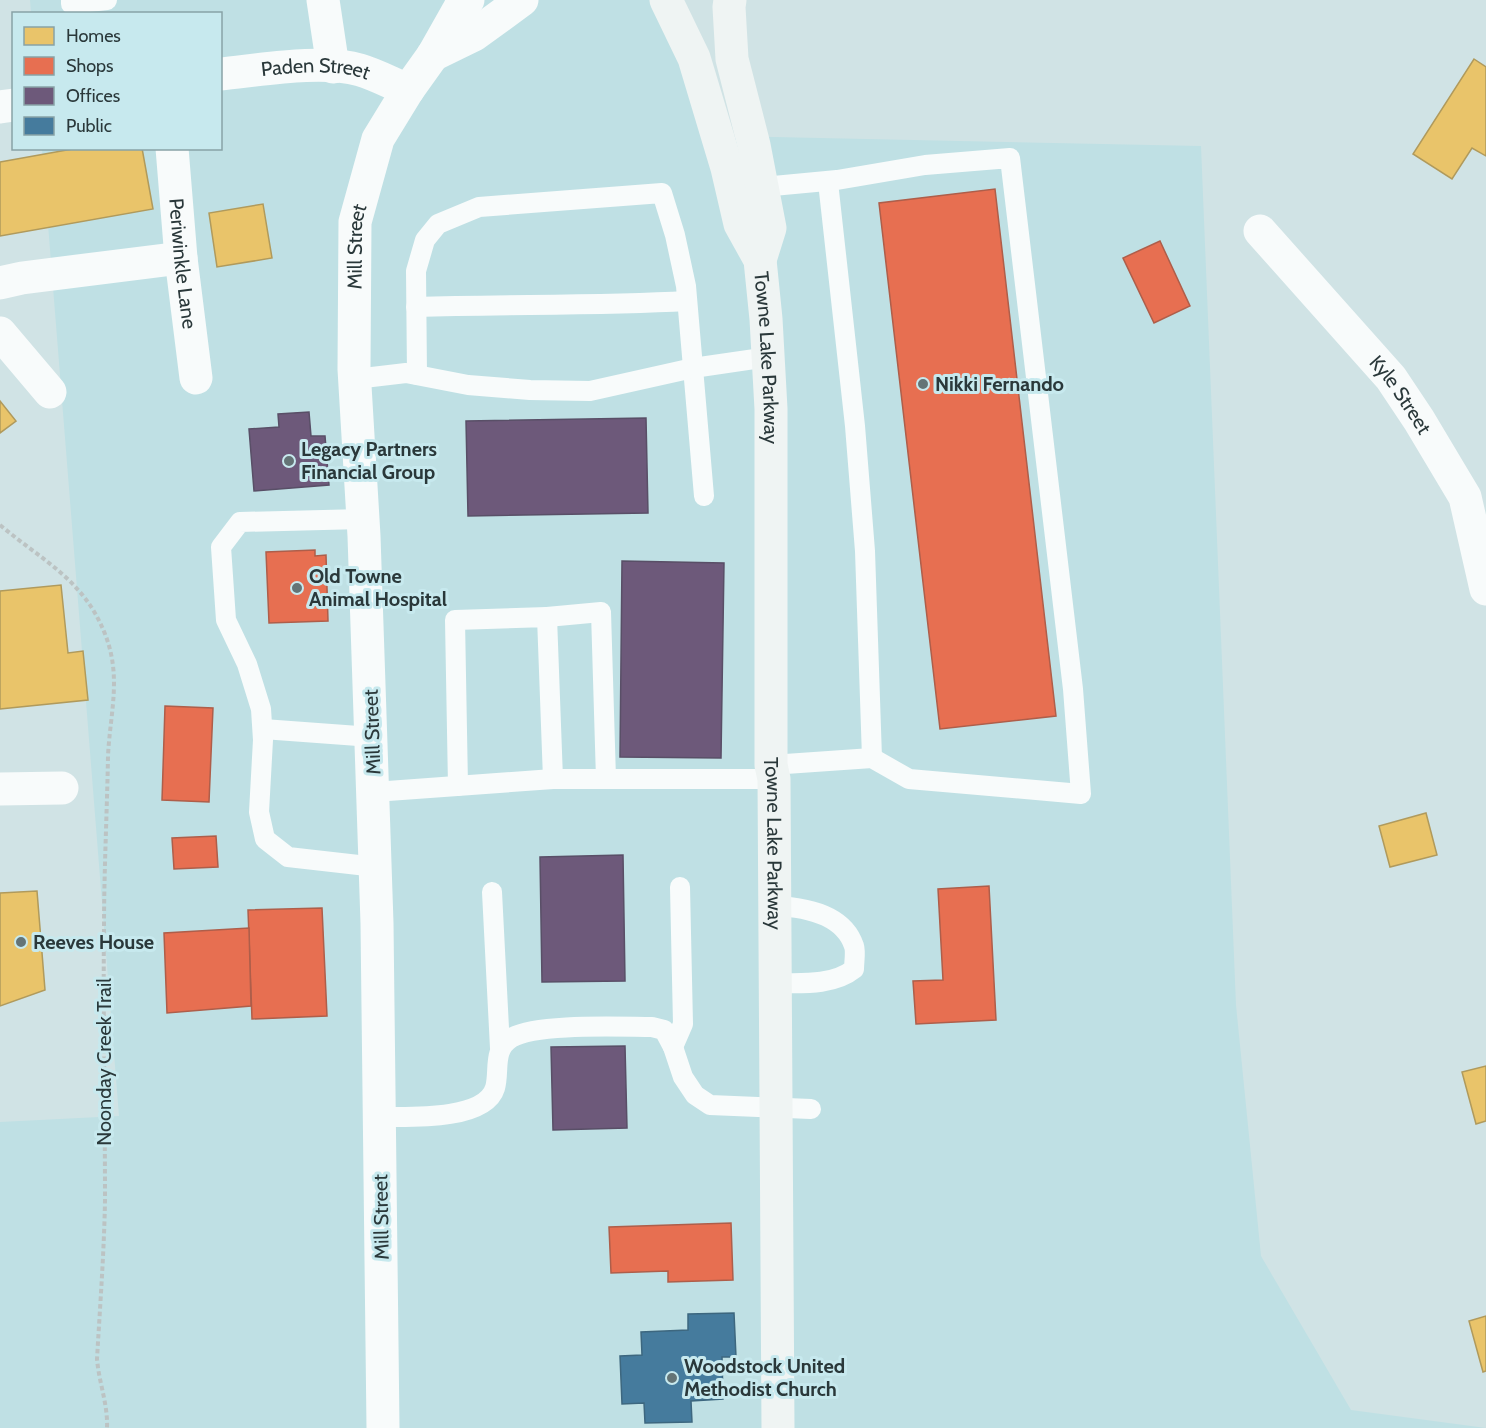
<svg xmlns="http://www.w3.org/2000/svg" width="1486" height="1428" font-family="Cabin,sans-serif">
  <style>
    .built { fill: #bfe0e4 }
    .homes { fill: #e9c46a; stroke: #b09a5c; stroke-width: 1.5 }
    .shops { fill: #e76f51; stroke: #ae5e4a; stroke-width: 1.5 }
    .offices { fill: #6d597a; stroke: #594f67; stroke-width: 1.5 }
    .public { fill: #457b9d; stroke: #3d677f; stroke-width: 1.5 }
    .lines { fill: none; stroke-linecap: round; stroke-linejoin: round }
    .path { stroke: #bcc3c3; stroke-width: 4; stroke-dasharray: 4.5 3; stroke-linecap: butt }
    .lane { stroke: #f8fbfb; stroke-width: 20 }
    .street { stroke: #f8fbfb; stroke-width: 33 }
    .secondary { stroke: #eff4f3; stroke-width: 33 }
    .poi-dot { fill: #647476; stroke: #c7e9ee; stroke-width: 2 }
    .labels { text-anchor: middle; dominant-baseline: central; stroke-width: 6; stroke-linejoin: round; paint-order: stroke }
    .street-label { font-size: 20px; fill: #2a383a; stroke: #c7e9ee }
    .poi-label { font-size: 20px; font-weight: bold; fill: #2a383a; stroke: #c7e9ee; text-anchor: start }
  </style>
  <rect width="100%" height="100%" fill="#d0e3e5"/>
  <!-- built -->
  <polygon class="built" points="30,0 676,0 723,136 1201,146 1236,1005 1261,1256 1351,1410 1486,1428 0,1428 0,1122 119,1116 42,149 220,148 220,14 31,13"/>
  <!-- homes -->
  <g class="homes">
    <polygon points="1474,59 1486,67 1486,156 1472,148 1452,179 1413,154"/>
    <polygon points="78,148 142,148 153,209 0,236 0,162"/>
    <polygon points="263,204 272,258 217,267 209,213"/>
    <polygon points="0,401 16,421 0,433"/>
    <polygon points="61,585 68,653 83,651 88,700 0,709 0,591"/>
    <polygon points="1426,813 1437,855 1390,867 1379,826"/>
    <polygon points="37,891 45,990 0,1006 0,893"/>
    <polygon points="1486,1066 1486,1121 1476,1124 1462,1072"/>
    <polygon points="1486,1316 1486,1371 1483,1372 1469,1321"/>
  </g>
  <!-- shops -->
  <g class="shops">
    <polygon points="995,189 1056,716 940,729 879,203"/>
    <polygon points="1160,241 1190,306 1154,323 1123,258"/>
    <polygon points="315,550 315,556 326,555 328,621 269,623 266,552"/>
    <polygon points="165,706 213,708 209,802 162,800"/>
    <polygon points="216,836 218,867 174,869 172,838"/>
    <polygon points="989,886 996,1020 916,1024 913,981 943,980 938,889"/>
    <polygon points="322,908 327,1016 252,1019 248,910"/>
    <polygon points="249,928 251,1006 167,1013 164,933"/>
    <polygon points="731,1223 733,1280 668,1282 668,1271 611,1273 609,1227"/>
  </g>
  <!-- offices -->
  <g class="offices">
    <polygon points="309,412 311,436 325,436 329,485 254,491 249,429 279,427 278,414"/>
    <polygon points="646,418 648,513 468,516 466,421"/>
    <polygon points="622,561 724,563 721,758 620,757"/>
    <polygon points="623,855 625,981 542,982 540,857"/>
    <polygon points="625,1046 627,1128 553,1130 551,1047"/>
  </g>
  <!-- public -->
  <polygon class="public" points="734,1313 736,1357 722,1357 723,1399 691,1401 692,1422 645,1423 644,1403 622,1404 620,1356 642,1355 641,1332 688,1330 688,1314"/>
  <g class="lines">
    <!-- path -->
    <path class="path" d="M0 525C43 561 84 580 105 634 122 677 110 713 108 756 107 813 104 871 104 928 103 1019 105 1110 105 1201 104 1253 100 1307 97 1359 99 1383 108 1404 107 1428"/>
    <!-- lane -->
    <g class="lane">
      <polyline points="71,0 71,4 107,0"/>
      <polyline points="828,182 855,426 865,551 872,758"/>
      <polyline points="762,187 837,180 925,165 1010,158 1073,689 1081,794 909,779 872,758 771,765"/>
      <path d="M416 307C507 304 597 306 687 301"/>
      <polyline points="417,375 416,271 425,240 438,224 479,207 662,193 675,235 686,286 704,496"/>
      <polyline points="355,379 406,373 468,385 530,390 590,391 693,368 768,357"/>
      <polyline points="363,519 240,522 221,547 226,620 247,664 261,709 263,740 259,812 265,839 288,857 376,867"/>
      <polyline points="547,617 601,612 606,779"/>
      <polyline points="263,729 372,737"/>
      <polyline points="458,786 455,620 547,617 553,779"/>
      <polyline points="374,792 553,779 774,779"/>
      <polyline points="492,892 500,1048"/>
      <path d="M774 906C803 907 843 913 854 946 856 952 854 962 854 969 833 986 800 983 774 983"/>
      <polyline points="673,1047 683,1024 680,887"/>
      <path d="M380 1117C407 1117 485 1121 495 1088 500 1071 492 1050 511 1038 535 1023 621 1027 652 1027L664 1030 673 1047 683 1077 695 1095 710 1105 811 1109"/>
    </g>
    <!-- street -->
    <g class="street">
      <polyline points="323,0 333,67"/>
      <polyline points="433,55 474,35 522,0"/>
      <path id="s1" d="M220 74C261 70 322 59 360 70 377 75 393 84 408 90"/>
      <polyline points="0,107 14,105"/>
      <path id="s2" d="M172 148 181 258 196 378"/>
      <path id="s3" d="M1260 231 1391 378 1419 420 1465 497 1486 589"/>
      <polyline points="0,283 22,278 181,258"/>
      <polyline points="0,333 50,392"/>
      <polyline points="0,789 62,788"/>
      <path id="s4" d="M383 1428 377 923 364 536 354 369 355 222 378 139 408 90 433 55 459 9 468 0"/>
    </g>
    <!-- secondary -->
    <g class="secondary">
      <path id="s5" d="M666 0 694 58 727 168 740 224 760 260 766 319 771 409V765L774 779 778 1428"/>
      <polyline points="730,0 729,7 732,59 754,145 770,228 760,260"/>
    </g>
  </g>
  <!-- markers -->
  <g class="poi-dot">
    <circle cx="923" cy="384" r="6"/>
    <circle cx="289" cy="461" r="6"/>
    <circle cx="297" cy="588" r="6"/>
    <circle cx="21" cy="942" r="6"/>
    <circle cx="672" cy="1378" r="6"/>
  </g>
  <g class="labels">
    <!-- street labels -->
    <g class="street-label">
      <text stroke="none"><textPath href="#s1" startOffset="96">Paden Street</textPath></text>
      <text stroke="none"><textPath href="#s4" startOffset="1182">Mill Street</textPath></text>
      <text stroke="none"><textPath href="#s2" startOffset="116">Periwinkle Lane</textPath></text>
      <text stroke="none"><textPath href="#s5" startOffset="376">Towne Lake Parkway</textPath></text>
      <text stroke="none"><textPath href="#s3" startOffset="216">Kyle Street</textPath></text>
      <text transform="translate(372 732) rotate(-92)">Mill Street</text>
      <text stroke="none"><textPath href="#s5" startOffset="862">Towne Lake Parkway</textPath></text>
      <text transform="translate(104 1062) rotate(-90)">Noonday Creek Trail</text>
      <text transform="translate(381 1217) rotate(-91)">Mill Street</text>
    </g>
    <!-- poi labels -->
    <g class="poi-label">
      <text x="935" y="384">Nikki Fernando</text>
      <text x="301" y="449">Legacy Partners<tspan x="301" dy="23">Financial Group</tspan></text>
      <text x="309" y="576">Old Towne<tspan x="309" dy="23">Animal Hospital</tspan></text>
      <text x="33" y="942">Reeves House</text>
      <text x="684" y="1366">Woodstock United<tspan x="684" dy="23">Methodist Church</tspan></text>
    </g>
  </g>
  <!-- legend -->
  <rect x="12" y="12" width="210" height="138" fill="#c7e9ee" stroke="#88a2a6" stroke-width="1.5"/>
  <rect x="24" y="27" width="30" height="18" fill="#e9c46a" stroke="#88a2a6" stroke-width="1.5"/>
  <text x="66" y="42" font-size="18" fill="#2a383a">Homes</text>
  <rect x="24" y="57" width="30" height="18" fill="#e76f51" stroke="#88a2a6" stroke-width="1.5"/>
  <text x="66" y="72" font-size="18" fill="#2a383a">Shops</text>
  <rect x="24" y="87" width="30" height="18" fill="#6d597a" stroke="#88a2a6" stroke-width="1.5"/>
  <text x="66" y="102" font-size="18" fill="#2a383a">Offices</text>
  <rect x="24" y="117" width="30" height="18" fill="#457b9d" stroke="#88a2a6" stroke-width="1.5"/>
  <text x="66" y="132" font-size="18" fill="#2a383a">Public</text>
</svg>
